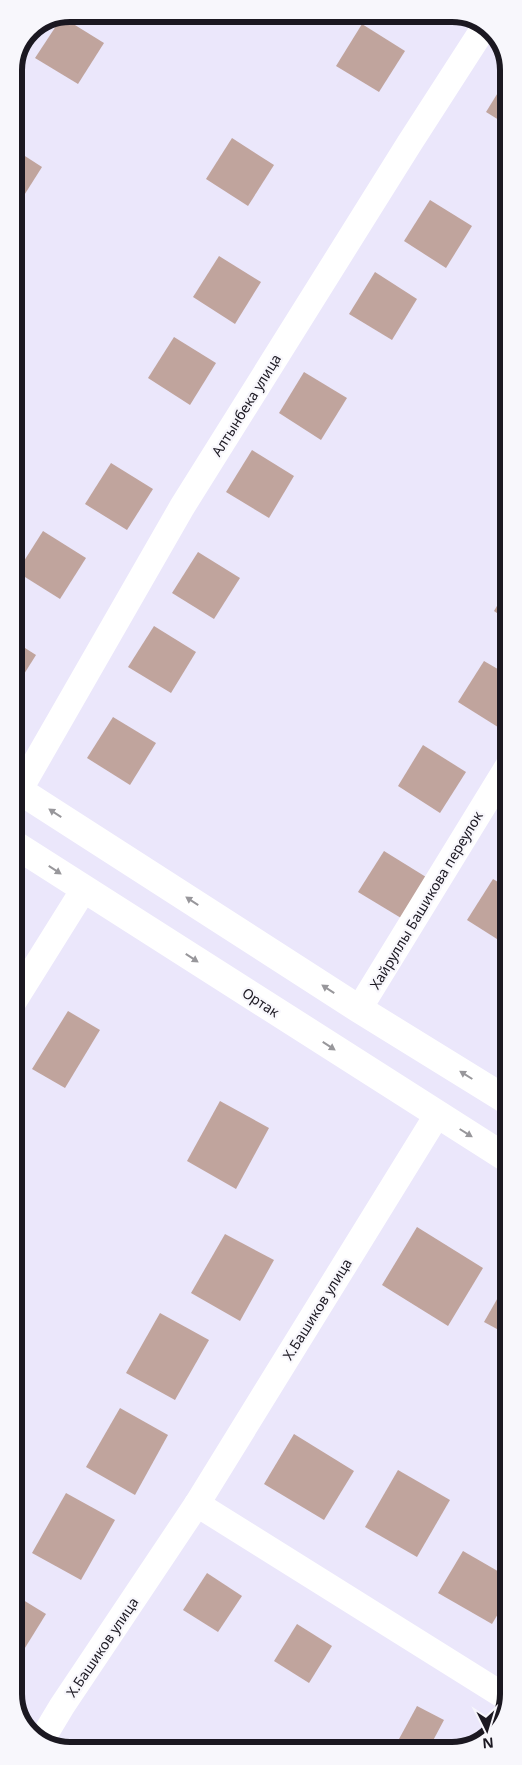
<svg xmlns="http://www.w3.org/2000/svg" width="522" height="1765" font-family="'Noto Sans',sans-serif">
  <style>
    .building { fill: #c0a49d }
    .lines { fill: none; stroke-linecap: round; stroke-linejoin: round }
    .minor { stroke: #fff; stroke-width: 26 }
    .tertiary { stroke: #fff; stroke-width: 28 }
    .oneway { fill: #98979b }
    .labels { text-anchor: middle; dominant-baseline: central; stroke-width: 4.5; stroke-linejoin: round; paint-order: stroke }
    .street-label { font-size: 14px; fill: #1b1821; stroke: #f8f7fc }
    .rim { fill: none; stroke: #1b1821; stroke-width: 6 }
  </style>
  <rect width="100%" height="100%" fill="#ebe7fb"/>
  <!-- building -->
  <g class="building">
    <polygon points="96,14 115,14 110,22"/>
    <polygon points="62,17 104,43 78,84 35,58"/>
    <polygon points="362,24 405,51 379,92 336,66"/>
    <polygon points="507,78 507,125 486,112"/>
    <polygon points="232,138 274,165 248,206 206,179"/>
    <polygon points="14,149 42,167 16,208 14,207"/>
    <polygon points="430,200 472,226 446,268 404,241"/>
    <polygon points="219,256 261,282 235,324 193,297"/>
    <polygon points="375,272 417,299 392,340 349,314"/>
    <polygon points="174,337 216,363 190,405 148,378"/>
    <polygon points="304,372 347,398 321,440 279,413"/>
    <polygon points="252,450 294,476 269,518 226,492"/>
    <polygon points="111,463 153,489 127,530 85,504"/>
    <polygon points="43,531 86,558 60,599 17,572"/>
    <polygon points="198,552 240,578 214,619 172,593"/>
    <polygon points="507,589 507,620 494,611"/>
    <polygon points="154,626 196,652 171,693 128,667"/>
    <polygon points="14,641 36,655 14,690"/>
    <polygon points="484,661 508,675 508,718 501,729 458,702"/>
    <polygon points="113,717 156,743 130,785 87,758"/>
    <polygon points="423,745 466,772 440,813 398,786"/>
    <polygon points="384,851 426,877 401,918 358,892"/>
    <polygon points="493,879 508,888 508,946 467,920"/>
    <polygon points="68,1011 100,1030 65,1088 32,1069"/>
    <polygon points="220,1101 269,1128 236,1189 187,1161"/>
    <polygon points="14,1131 25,1139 15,1154 15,1147"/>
    <polygon points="417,1227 483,1268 448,1326 382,1285"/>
    <polygon points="225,1234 274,1260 240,1321 191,1293"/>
    <polygon points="508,1280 508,1335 484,1322"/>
    <polygon points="160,1313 209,1340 175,1400 126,1373"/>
    <polygon points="120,1408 168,1435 135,1495 86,1467"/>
    <polygon points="294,1434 354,1471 324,1520 264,1484"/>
    <polygon points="398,1470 450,1500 417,1557 365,1527"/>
    <polygon points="66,1493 115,1520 81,1580 32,1553"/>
    <polygon points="463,1551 508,1577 508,1597 492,1624 438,1593"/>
    <polygon points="207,1573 242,1596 218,1632 183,1610"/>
    <polygon points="15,1595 46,1614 15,1664"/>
    <polygon points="297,1624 332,1646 309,1683 274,1661"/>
    <polygon points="417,1706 444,1720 428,1750 393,1750"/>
    <polygon points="466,1738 475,1743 463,1750 458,1750"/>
  </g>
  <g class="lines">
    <!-- minor -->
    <g class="minor">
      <polyline points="19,791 182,507 409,144 485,26"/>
      <polyline points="14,1001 84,889"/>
      <polyline points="359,1009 508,766"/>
      <polyline points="197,1504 507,1698"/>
      <polyline points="41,1741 62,1706 197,1504 437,1115"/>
    </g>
    <!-- tertiary -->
    <g class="tertiary">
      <polyline points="14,787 359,1009 508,1101"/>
      <polyline points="14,844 508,1159"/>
    </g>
  </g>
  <!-- one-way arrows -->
  <defs><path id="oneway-solid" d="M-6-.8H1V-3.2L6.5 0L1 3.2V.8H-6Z" transform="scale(1.25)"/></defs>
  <g class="oneway">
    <use href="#oneway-solid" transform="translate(55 813) rotate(-147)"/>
    <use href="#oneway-solid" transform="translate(55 870) rotate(33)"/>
    <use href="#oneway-solid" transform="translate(192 901) rotate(-147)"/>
    <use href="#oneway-solid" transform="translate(192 958) rotate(33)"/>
    <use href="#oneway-solid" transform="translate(328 989) rotate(-147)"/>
    <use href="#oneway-solid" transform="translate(329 1046) rotate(33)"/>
    <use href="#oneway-solid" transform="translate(466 1075) rotate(-148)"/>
    <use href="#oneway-solid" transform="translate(466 1133) rotate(32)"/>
  </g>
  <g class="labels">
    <!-- street labels -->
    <g class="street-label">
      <text transform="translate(246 405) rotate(-58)">Алтынбека улица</text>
      <text transform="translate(426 900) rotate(-59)">Хайруллы Башикова переулок</text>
      <text transform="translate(261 1002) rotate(33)">Ортак</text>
      <text transform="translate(317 1309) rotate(-58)">Х.Башиков улица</text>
      <text transform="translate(102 1647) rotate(-56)">Х.Башиков улица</text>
    </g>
  </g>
  <!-- crop -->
  <path d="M0 0H522V1765H0ZM70 22H452A48 48 0 0 1 500 70V1694A48 48 0 0 1 452 1742H70A48 48 0 0 1 22 1694V70A48 48 0 0 1 70 22Z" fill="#f8f7fc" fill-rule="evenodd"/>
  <path class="rim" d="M70 22H452A48 48 0 0 1 500 70V1694A48 48 0 0 1 452 1742H70A48 48 0 0 1 22 1694V70A48 48 0 0 1 70 22Z"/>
  <!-- north arrow -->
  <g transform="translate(487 1730) rotate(175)" stroke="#f8f7fc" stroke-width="4" paint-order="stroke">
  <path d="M0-4L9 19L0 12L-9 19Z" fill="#1b1821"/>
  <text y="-8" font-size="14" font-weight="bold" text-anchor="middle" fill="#1b1821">N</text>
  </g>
</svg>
